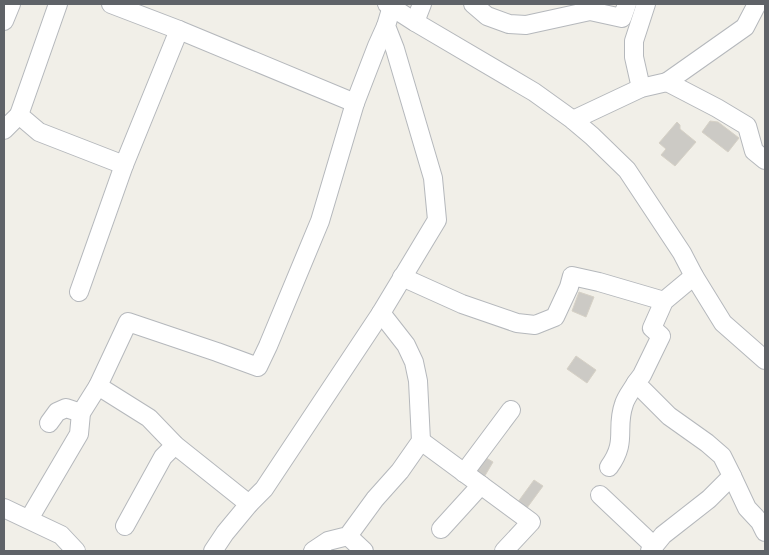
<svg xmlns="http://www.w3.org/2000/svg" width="769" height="555" font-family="Poppins,sans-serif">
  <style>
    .building { fill: #cccac5; stroke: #d6d1c6 }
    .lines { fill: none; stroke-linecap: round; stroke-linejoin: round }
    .minor-casing { stroke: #b5b8bc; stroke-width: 20 }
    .minor { stroke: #fff; stroke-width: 18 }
  </style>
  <rect width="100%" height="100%" fill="#f1efe8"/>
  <!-- building -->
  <g class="building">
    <polygon points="710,121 718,122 739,138 728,152 702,132"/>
    <polygon points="677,122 680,125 680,129 696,142 675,166 661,155 666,149 659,143"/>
    <polygon points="579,292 594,297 586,317 572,311"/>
    <polygon points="576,356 596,370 587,383 567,369"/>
    <polygon points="483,456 493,462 483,479 472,472"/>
    <polygon points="534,480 543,486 524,512 515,506"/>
  </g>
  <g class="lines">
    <defs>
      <g id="minor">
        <polyline points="58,4 19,115 39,132 124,165 179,30"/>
        <polyline points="111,4 179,30 355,103"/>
        <polyline points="387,4 415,22 534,92 573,120 592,136 627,170 682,253 694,276 723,323 765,360"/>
        <polyline points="473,4 487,16 509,24 526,25 590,11 622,18 627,4"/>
        <polyline points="4,21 11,4"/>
        <polyline points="415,22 422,4"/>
        <polyline points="667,82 745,27 757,4"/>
        <polyline points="641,88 634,57 634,41 646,4"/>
        <polyline points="573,120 641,88 667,82 717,108 747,126 754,151 765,160"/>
        <polyline points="4,130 19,115"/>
        <polyline points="402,277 462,304 517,323 535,325 555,317 569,287 572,276 599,282 664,301"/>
        <polyline points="79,292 124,165"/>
        <polyline points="381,313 264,489 249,504 175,445 149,418 98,386 128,322 217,352 258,367 268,346 320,221 355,103 377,46 386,26"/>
        <polyline points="49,423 57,412 66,408 81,413"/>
        <polyline points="421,441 531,522 504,551"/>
        <path d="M609 467C628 441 615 429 624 404 626 397 632 390 636 383"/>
        <polyline points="464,473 511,410"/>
        <polyline points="732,476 747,508 760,522 765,532"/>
        <polyline points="600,495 654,546"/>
        <polyline points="4,508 61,535 76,551"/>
        <polyline points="29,519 79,434 81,413 98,386"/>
        <polyline points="125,526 163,457 175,445"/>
        <polyline points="441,529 481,485"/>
        <polyline points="348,536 364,551"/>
        <polyline points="213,551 225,533 249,504"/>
        <polyline points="313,551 328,541 348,536 375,499 400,471 421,441 418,381 414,362 406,345 381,313 437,220 433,178 395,49 386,26 392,6"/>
        <polyline points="650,551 663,535 709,499 732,476 722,456 707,443 669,416 636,383 642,375 661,336 652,328 664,301 694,276"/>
      </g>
    </defs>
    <!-- minor casing -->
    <use href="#minor" class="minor-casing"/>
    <!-- minor -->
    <use href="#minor" class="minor"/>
  </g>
  <!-- border -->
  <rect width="769" height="555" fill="none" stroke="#5f6368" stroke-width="10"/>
</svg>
